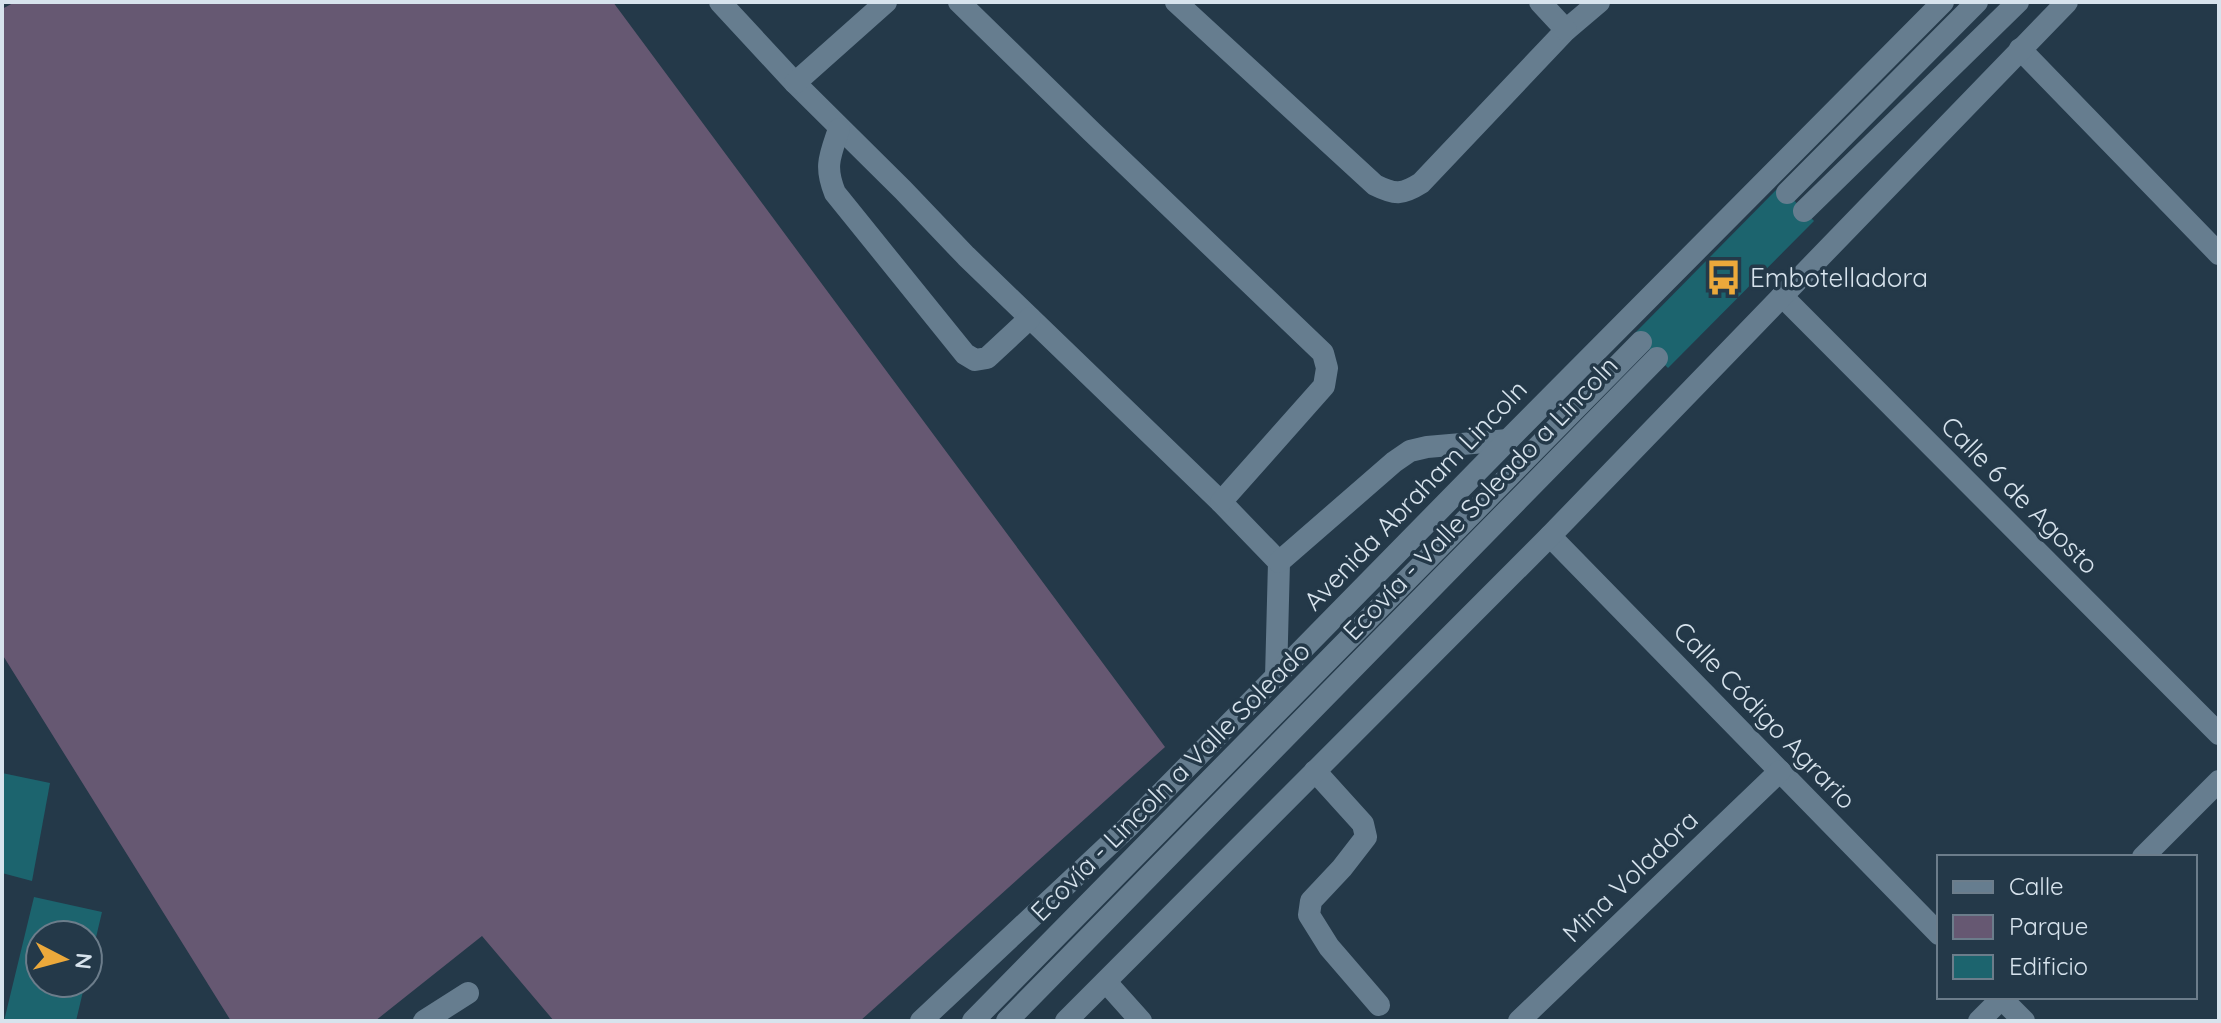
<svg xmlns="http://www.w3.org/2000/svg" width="2221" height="1023" font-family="Quicksand,sans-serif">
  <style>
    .green { fill: #665872 }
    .building { fill: #1c646e }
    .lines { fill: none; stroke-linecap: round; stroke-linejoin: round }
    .service { stroke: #667d8f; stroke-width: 22 }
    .minor { stroke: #667d8f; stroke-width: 22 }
    .tertiary { stroke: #667d8f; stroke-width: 22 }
    .secondary { stroke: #667d8f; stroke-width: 22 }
    .labels { text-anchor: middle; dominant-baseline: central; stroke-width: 7; stroke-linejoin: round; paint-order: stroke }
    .poi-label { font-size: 26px; fill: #d7e3ed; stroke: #243949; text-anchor: start }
    .street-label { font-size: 26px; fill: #d7e3ed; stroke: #243949 }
  </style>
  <rect width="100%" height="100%" fill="#243949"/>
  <!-- green -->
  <polygon class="green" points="15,2 613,2 1165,747 860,1021 554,1021 482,936 375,1021 231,1021 2,654 2,9"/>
  <!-- building -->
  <g class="building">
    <polygon points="1780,186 1814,221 1668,368 1634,334"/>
    <polygon points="2,773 50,783 32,881 2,873"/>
    <polygon points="34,897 102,912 89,967 88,935 40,935 40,983 85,983 76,1021 4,1021"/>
  </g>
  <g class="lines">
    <!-- service -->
    <g class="service">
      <polyline points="720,2 795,83 903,190 966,256 1221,502 1279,562 1276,677"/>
      <polyline points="959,2 1092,132 1323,353 1327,368 1324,386 1221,502"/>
      <path d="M1176 2 1375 185C1395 195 1402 195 1421 183L1566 30 1599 2"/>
      <polyline points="1540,2 1566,30"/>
      <polyline points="795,83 886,2"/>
      <path d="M839 129C830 156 824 166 835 193L965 354 975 360 987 358 1030 318"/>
      <polyline points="1787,193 1977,2"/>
      <polyline points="1804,211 2018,2"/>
      <polyline points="1279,562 1394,462 1410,451 1427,447 1508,440"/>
      <polyline points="1315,771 1363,824 1366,837 1342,868 1311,901 1309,915 1329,947 1379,1005"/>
      <polyline points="973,1021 1641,342"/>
      <polyline points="1007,1021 1657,358"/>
    </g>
    <!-- minor -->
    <g class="minor">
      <polyline points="2020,49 2219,254"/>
      <polyline points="1782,296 2219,734"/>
      <polyline points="1550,536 1939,934"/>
      <polyline points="2143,857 2219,781"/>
      <polyline points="2000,997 2024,1021"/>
      <polyline points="424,1021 468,993"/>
      <polyline points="1519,1021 1780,771"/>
      <polyline points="1979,1021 2003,997"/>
    </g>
    <!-- tertiary -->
    <polyline class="tertiary" points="1106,982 1141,1021"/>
    <!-- secondary -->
    <g class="secondary">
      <polyline points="921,1021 1128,827 1508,440 1943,2"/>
      <polyline points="1066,1021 1550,536 2067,2"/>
    </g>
  </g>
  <!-- icons -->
  <defs>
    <symbol id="bus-bare" viewBox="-9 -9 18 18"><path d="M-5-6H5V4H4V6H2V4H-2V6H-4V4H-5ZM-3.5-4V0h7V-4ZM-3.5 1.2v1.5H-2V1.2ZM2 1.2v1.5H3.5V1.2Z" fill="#eca93b" stroke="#243949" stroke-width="2.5" paint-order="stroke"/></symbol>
  </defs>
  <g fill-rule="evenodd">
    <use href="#bus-bare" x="1698" y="252" width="51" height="51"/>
  </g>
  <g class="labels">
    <!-- poi labels -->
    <g class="poi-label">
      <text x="1750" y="277">Embotelladora</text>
    </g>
    <!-- street labels -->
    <g class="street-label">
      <text transform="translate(1415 495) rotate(-46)">Avenida Abraham Lincoln</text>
      <text transform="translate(2020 495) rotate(45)">Calle 6 de Agosto</text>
      <text transform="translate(1480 498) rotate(-46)">Ecovía - Valle Soleado a Lincoln</text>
      <text transform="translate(1765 715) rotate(46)">Calle Código Agrario</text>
      <text transform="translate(1170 781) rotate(-45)">Ecovía - Lincoln a Valle Soleado</text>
      <text transform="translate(1630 876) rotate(-44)">Mina Voladora</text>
    </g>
  </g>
  <!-- border -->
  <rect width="2221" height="1023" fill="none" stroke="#d7e3ed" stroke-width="8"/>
  <!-- legend -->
  <rect x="1937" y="855" width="260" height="144" fill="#243949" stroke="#6c7d8b" stroke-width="2"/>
  <rect x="1953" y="881" width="40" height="12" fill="#667d8f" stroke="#6c7d8b" stroke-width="2"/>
  <text x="2009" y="895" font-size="24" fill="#d7e3ed">Calle</text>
  <rect x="1953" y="915" width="40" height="24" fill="#665872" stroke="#6c7d8b" stroke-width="2"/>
  <text x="2009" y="935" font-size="24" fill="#d7e3ed">Parque</text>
  <rect x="1953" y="955" width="40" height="24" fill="#1c646e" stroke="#6c7d8b" stroke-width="2"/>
  <text x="2009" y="975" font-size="24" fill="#d7e3ed">Edificio</text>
  <!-- north arrow -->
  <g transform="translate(64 959) rotate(96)"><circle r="38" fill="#243949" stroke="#6c7d8b" stroke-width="2"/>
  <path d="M0-6L14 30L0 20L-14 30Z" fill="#eca93b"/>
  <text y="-12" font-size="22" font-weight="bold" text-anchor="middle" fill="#d7e3ed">N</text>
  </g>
</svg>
